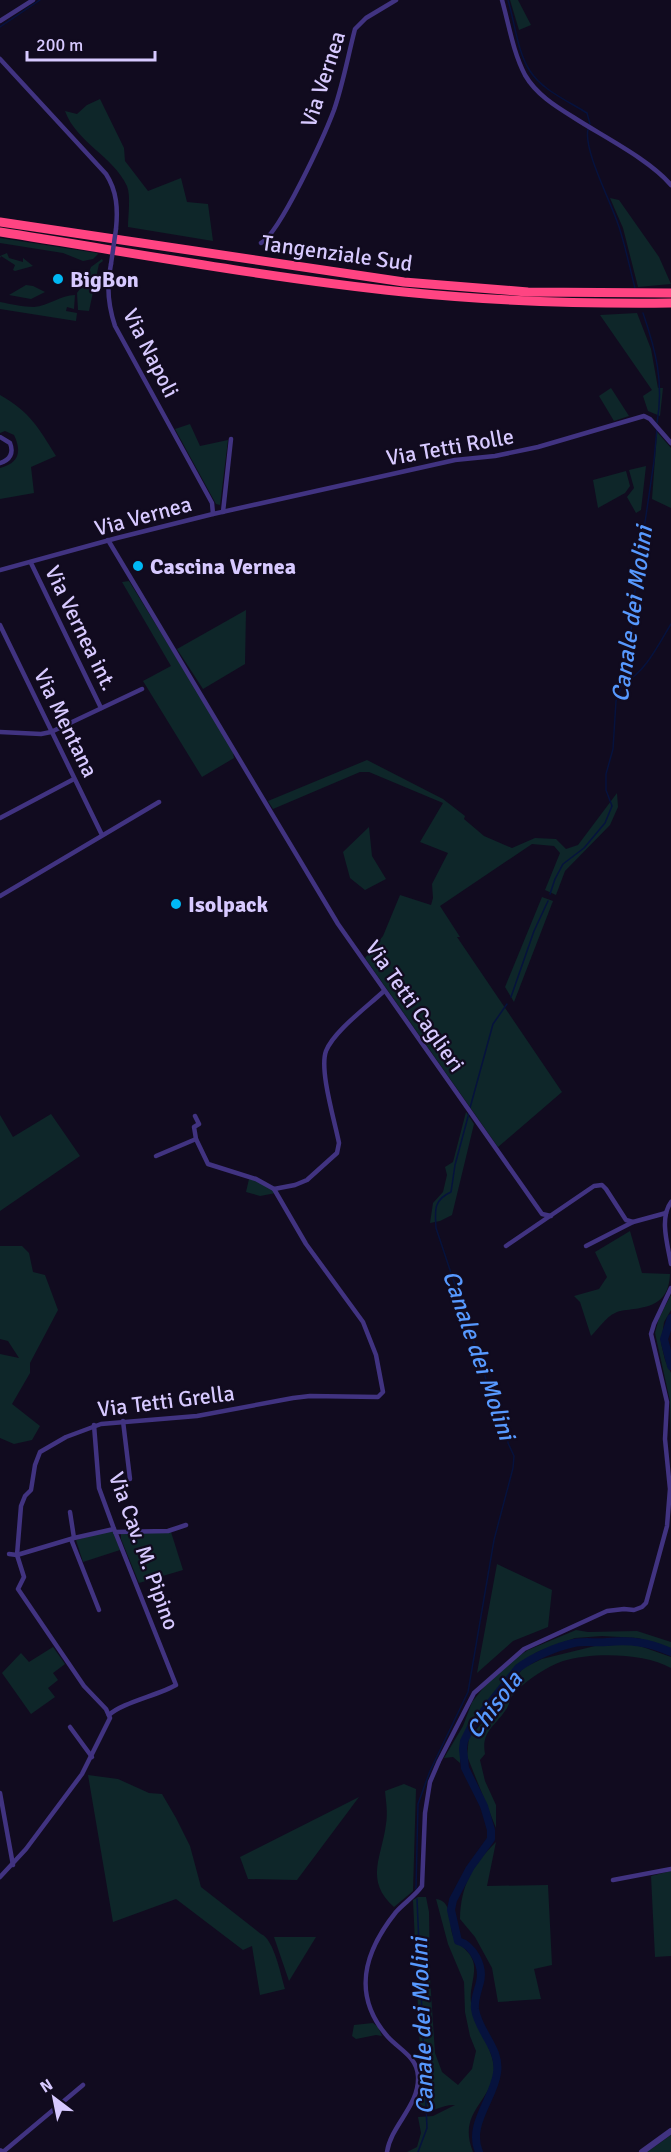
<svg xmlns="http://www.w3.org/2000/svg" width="671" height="2152" font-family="Signika,sans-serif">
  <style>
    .green { fill: #0e2629 }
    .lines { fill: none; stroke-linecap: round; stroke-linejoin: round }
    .stream { stroke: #06123d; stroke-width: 1.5 }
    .river { stroke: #06123d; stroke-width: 8 }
    .minor { stroke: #413381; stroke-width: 4.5 }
    .tertiary { stroke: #413381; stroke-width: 6 }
    .motorway { stroke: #ff4482; stroke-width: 9 }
    .minor-bridge { stroke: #413381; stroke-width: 4.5 }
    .poi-dot { fill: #00b8f4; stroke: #110b1f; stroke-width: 2 }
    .labels { text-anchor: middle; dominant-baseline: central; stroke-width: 4.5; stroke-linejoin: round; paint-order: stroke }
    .street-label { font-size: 22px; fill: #d7c9ff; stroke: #110b1f }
    .poi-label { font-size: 22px; font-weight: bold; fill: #d7c9ff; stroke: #110b1f; text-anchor: start }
    .water-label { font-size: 24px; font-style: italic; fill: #5799ff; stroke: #110b1f }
  </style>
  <rect width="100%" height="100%" fill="#110b1f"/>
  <!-- green -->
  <g class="green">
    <polygon points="510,0 518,0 531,25 519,30"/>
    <path d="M100 99 124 148 125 161 148 191 181 178 187 202 208 204 213 241 128 227C128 216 131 196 127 186 113 156 76 142 65 111L77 114 87 105Z"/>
    <polygon points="610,198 619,200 659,257 671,284 638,287 623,228"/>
    <polygon points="0,238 97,253 98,254 93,259 83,261 63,253 0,243"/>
    <polygon points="7,253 9,258 23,262 23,258 33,266 15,271 13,270 15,265 1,256 0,258 0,256"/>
    <polygon points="102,259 103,261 99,264 89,311 78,310 77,293 85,282 91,267"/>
    <polygon points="26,285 33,286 45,292 31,299 9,295"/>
    <path d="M75 295 74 309 67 307 66 311 77 313 76 321 0 309V302C11 304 23 307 34 307 48 306 61 295 75 295Z"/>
    <polygon points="637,313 651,349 658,388 663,388 660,416 648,411 643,396 652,390 600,315"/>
    <polygon points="611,388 629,416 614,421 599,396"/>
    <path d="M0 395C31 413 38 427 56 456L31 467 34 493 0 499V468C19 463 22 452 14 435L5 431 0 433Z"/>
    <polygon points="190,424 200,446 228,440 220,505 216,504 175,429"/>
    <polygon points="657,432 671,448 671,508 652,499"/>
    <polygon points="646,466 641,510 636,513 627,497 634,488 629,470"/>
    <polygon points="626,471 630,486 625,493 598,508 593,480"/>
    <polygon points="129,581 232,748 234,758 202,777 143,681 171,666 122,582"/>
    <polygon points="246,610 245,664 203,689 177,649"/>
    <polygon points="367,760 443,799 465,816 464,819 484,836 512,848 535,838 556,839 566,849 578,845 617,793 618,807 610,825 565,871 556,895 545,890 560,853 554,846 532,844 440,906 460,937 457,937 562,1092 498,1147 365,958 383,936 400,895 431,905 433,898 432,884 448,853 420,842 443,803 369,772 360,772 273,809 268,801"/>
    <polygon points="369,827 372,856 386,879 365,890 350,878 343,852"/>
    <polygon points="542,897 553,901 514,1002 505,987"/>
    <polygon points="466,1112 474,1124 452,1215 440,1221 430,1223 433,1203 443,1192 447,1175 445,1167 453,1162"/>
    <polygon points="51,1114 80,1156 0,1211 0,1115 13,1137"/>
    <polygon points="249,1179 258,1181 276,1193 260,1196 246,1192"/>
    <path d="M630 1231 642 1273 670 1274C669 1298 657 1306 634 1309 628 1310 620 1310 615 1313 606 1317 598 1329 591 1336L580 1302 574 1296 599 1289 607 1277 595 1252Z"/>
    <polygon points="0,1246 22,1246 29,1253 33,1272 45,1275 58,1310 30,1363 30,1373 12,1404 40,1426 32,1440 14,1444 0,1438 0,1354 19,1358 8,1341 0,1339"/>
    <polygon points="671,1295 671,1310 664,1322 661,1343 665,1360 671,1373 671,1450 670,1401 655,1333 659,1318"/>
    <polygon points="113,1530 120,1550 83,1562 76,1540"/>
    <polygon points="171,1532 183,1570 139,1583 121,1539 121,1534"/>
    <polygon points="497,1564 552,1590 548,1627 513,1641 477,1673"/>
    <polygon points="576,1630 588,1632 637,1631 671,1642 671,1649 638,1638 602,1636 575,1638 537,1652 516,1667 469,1725 460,1742 460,1763 453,1757 444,1758 463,1726 472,1702 484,1687 511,1661 528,1650"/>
    <path d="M634 1644 671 1657V1668C644 1653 593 1652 563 1661 546 1667 529 1679 516 1691 510 1696 510 1705 505 1711 494 1727 481 1732 485 1754L480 1760 485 1781 496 1805V1828L467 1756 469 1737 489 1716 523 1668 542 1659 595 1646Z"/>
    <polygon points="53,1647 65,1664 53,1673 58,1680 48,1688 55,1697 31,1714 2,1673 21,1653 29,1662"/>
    <path d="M88 1775 118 1779 149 1793 162 1794 176 1818 190 1846 201 1887 261 1934C274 1939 281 1976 285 1989L260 1995 252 1946 243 1950 176 1899 113 1922Z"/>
    <path d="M404 1784 416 1789 413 1891 394 1907C364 1880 382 1857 386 1824 388 1813 386 1802 385 1791Z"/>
    <polygon points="359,1797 297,1880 248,1879 240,1857"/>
    <path d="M496 1842 487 1886 548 1885 552 1965 534 1969 541 1999 498 2002 492 1968 475 1937 460 1919C461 1885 472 1866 496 1842Z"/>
    <polygon points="671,1871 671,1956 655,1957 651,1876"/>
    <path d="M418 1897H426L429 1912 430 1978 435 2053 442 2072 458 2085 472 2069 476 2051 470 2036 465 2012 464 1982 448 1944 436 1899C452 1901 449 1920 452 1933 455 1945 469 1948 473 1961 477 1973 469 1989 471 2002 474 2023 495 2052 494 2071 491 2103 457 2112 473 2152H407L417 2147 421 2133 418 2117 433 2116 455 2105C437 2104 432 2118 414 2106L422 2093 413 1900Z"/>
    <polygon points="316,1937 289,1981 274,1937"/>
    <polygon points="373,2023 378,2027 382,2036 376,2035 356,2039 352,2036 354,2025"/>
    <polygon points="671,2135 671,2152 647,2152"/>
  </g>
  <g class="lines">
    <!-- stream -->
    <g class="stream">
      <path d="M508 0C515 23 517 51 530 71 542 90 568 101 587 113L590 124"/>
      <polyline points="0,27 40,0"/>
      <path d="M588 129C583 151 613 205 620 230 626 249 630 269 635 288"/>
      <path d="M643 313C656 351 664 382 657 423"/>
      <path d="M624 682C644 675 660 642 671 624"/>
      <polyline points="550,894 555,879 563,864 584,848 605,823 612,806 606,790 606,774 613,749 616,701 623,682 631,636 632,611 654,461 657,428"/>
      <polyline points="511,997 534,931 548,901"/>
      <polyline points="470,1108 493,1024 507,1004"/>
      <path d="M416 1889 418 1804 430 1771 468 1692 494 1540 513 1468 514 1456 508 1443 507 1425 494 1411 484 1372 436 1228C435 1211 433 1200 451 1192L455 1165 469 1113"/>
      <polyline points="417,1899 427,2128 418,2152"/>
    </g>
    <!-- river -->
    <g class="river">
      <polyline points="671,1318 664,1339 671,1366"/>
      <path d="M479 2152C467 2125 494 2098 497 2073 501 2048 478 2032 475 2009 474 1999 478 1991 480 1982 484 1966 473 1945 458 1941L451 1910 453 1900 470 1868 491 1839V1830L484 1806 465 1768 463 1749 464 1741 471 1727 518 1668C533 1657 555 1647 574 1643 585 1641 596 1643 607 1642 632 1640 647 1642 671 1652"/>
    </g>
    <!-- minor -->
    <g class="minor">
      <path d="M502 0C509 25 513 52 525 75 536 94 555 106 573 117 602 136 649 159 671 185"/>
      <polyline points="0,21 33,0"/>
      <path d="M0 59 106 174C117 191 118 209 116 229"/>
      <path d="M261 243C280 233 325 134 334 110 343 84 348 56 355 29L366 18 396 0"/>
      <path d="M111 264C106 286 108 305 115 326L212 503 213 514"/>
      <path d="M0 437 10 443C14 453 10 460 0 463"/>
      <polyline points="223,512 231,439"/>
      <polyline points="108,540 338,924 542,1214 551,1216"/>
      <polyline points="31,563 101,708"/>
      <polyline points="0,570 117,538 213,514 455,460 495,456 538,447 644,416 650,419 671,443"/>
      <polyline points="0,625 102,835"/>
      <polyline points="0,732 41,734 51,732 142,689"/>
      <polyline points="0,818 74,779"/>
      <polyline points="0,896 159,802"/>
      <polyline points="156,1156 196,1139"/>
      <path d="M274 1189 295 1185 307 1180 337 1153 339 1143C335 1122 319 1070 326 1051 334 1031 367 1007 384 991"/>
      <path d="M671 1202C659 1218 668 1246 671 1264"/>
      <polyline points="506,1246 594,1186 602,1185 606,1189 626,1220 633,1222 666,1213"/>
      <polyline points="586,1246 633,1222"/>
      <polyline points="123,1421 130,1479"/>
      <path d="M94 1425 99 1488 114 1529 176 1685C159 1695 121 1703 109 1715"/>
      <polyline points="70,1512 74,1538"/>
      <polyline points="115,1532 168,1531 186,1525"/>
      <polyline points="71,1539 99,1610"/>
      <polyline points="9,1554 17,1555 74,1538 114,1529"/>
      <polyline points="70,1727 92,1757"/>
      <polyline points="0,1793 13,1865"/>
      <polyline points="0,1877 26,1849 82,1774 110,1718 106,1709 84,1686 18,1589 24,1577 17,1555 21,1506 25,1496 31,1490 35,1465 40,1452 66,1437 101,1424 197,1416 293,1398 310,1396 378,1397 383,1392 376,1355 363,1322 306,1244 274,1189 256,1179 208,1164 196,1139 194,1127 199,1124 195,1116"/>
      <polyline points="613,1880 671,1869"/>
      <polyline points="3,2152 83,2085"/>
      <path d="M387 2152C391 2125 420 2105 418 2076 417 2057 400 2050 388 2037 351 1995 364 1952 396 1912 404 1903 415 1896 422 1886L425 1813 430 1782 439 1761 474 1693 524 1649 607 1611 624 1609 634 1610 642 1607 646 1603 667 1526 670 1489 665 1439 667 1402 651 1334 654 1324 671 1288"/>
    </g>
    <!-- tertiary -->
    <g class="tertiary">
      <polyline points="0,2151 2,2152"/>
      <polyline points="642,2152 671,2131"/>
    </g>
    <!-- motorway -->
    <g class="motorway">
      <polyline points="0,222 404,282 528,292 671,293"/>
      <path d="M0 232C134 253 269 278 404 292 493 301 582 304 671 303"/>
    </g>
    <!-- minor-bridge -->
    <polyline class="minor-bridge" points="111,264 116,229"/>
  </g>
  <!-- markers -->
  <g class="poi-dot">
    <circle cx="58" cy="279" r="6"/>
    <circle cx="138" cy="566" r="6"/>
    <circle cx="176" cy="904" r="6"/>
  </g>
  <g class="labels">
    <!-- street labels -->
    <g class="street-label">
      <text transform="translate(323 79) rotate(-72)">Via Vernea</text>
      <text transform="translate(337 253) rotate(8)">Tangenziale Sud</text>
      <text transform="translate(151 353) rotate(63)">Via Napoli</text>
      <text transform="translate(450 447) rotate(-10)">Via Tetti Rolle</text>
      <text transform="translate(143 516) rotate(-15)">Via Vernea</text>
      <text transform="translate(81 628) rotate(64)">Via Vernea int.</text>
      <text transform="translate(66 723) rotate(64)">Via Mentana</text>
      <text transform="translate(415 1006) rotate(55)">Via Tetti Caglieri</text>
      <text transform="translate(166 1401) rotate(-7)">Via Tetti Grella</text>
      <text transform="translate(144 1551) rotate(70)">Via Cav. M. Pipino</text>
    </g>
    <!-- poi labels -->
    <g class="poi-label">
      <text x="70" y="279">BigBon</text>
      <text x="150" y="566">Cascina Vernea</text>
      <text x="188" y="904">Isolpack</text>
    </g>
    <!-- water labels -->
    <g class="water-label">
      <text transform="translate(632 614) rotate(-82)">Canale dei Molini</text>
      <text transform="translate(479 1355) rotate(71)">Canale dei Molini</text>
      <text transform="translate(494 1705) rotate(-53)">Chisola</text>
      <text transform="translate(422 2026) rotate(-92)">Canale dei Molini</text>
    </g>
  </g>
  <!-- north arrow -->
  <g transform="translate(54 2098) rotate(328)" stroke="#110b1f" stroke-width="4.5" paint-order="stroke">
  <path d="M0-4.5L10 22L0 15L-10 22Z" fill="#d7c9ff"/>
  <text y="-9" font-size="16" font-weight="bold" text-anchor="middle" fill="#d7c9ff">N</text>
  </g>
  <!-- scale -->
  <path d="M27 51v9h128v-9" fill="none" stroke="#d7c9ff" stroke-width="3"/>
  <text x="36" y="51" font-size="18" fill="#d7c9ff" stroke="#110b1f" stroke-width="4.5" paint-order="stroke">200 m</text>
</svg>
